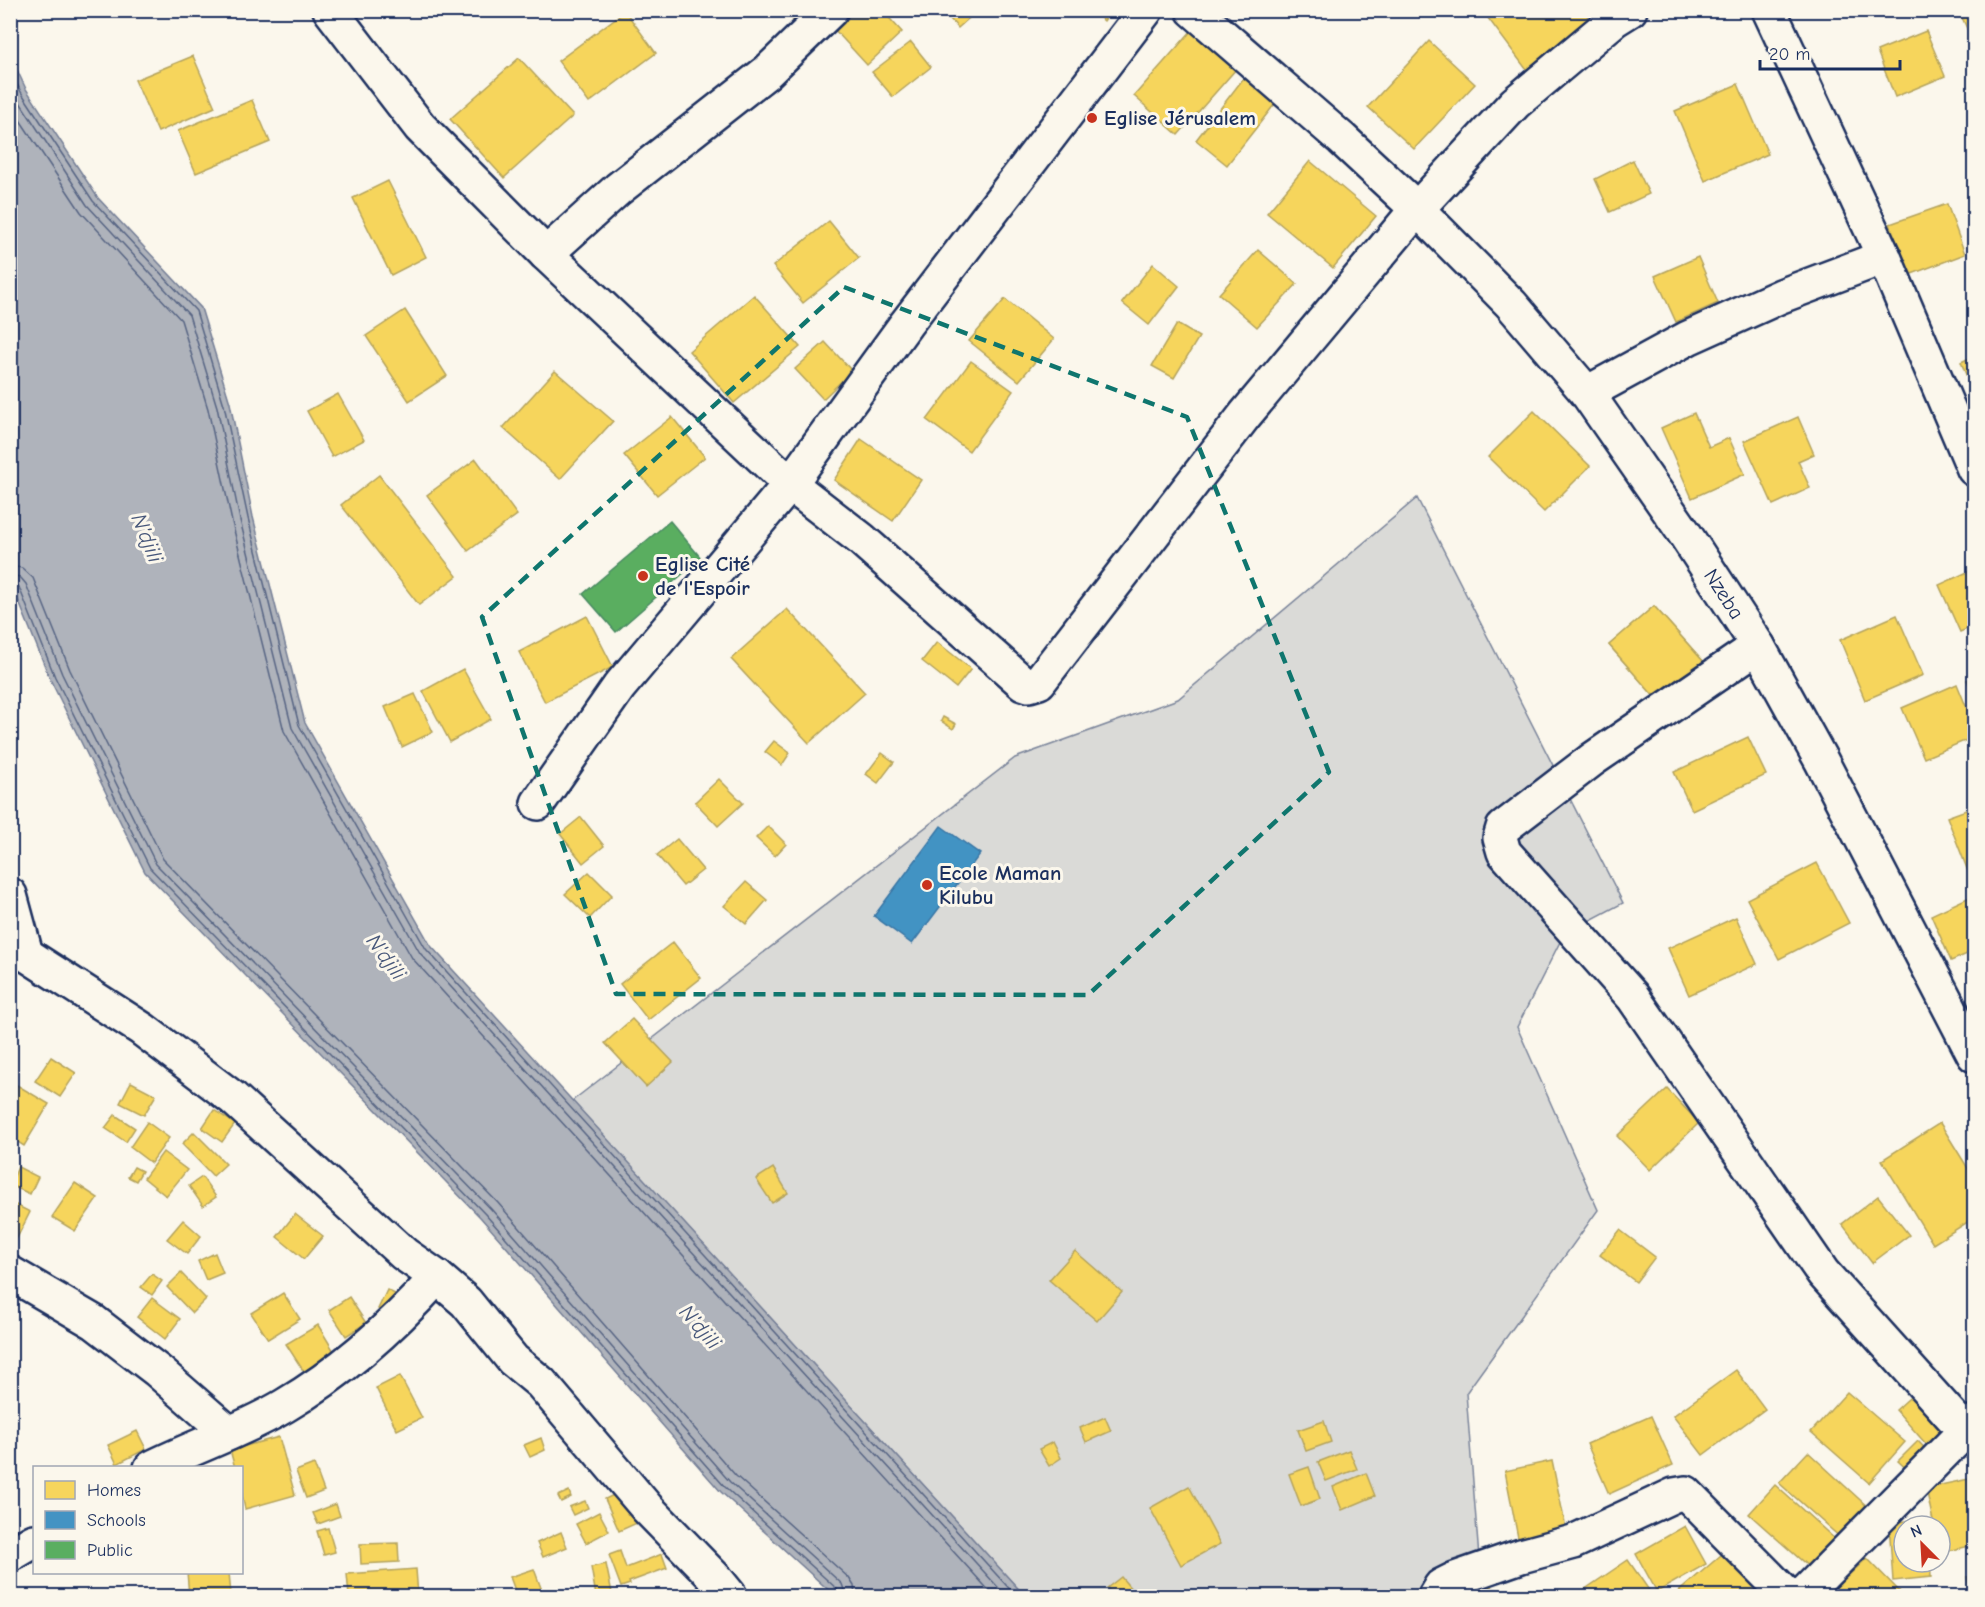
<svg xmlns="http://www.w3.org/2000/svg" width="1985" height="1607" font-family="'Comic Neue',sans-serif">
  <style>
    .green { fill: #dadad7; stroke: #7a849a; stroke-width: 1.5 }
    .water { fill: #afb3bb; stroke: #747e96; stroke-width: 1.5 }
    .homes { fill: #f6d55c; stroke: #b4a35d; stroke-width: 1.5 }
    .schools { fill: #4393c3; stroke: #3775a5; stroke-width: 1.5 }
    .public { fill: #5aae61; stroke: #478860; stroke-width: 1.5 }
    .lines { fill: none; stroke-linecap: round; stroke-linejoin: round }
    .shore { stroke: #566483; stroke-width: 1.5 }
    .minor-casing { stroke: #1b2f5e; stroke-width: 38 }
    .minor { stroke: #fbf7ec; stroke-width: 33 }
    .marked { fill: none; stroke: #0f766e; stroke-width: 4.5; stroke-dasharray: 12 8; stroke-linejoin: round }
    .poi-dot { fill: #c8321e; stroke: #fbf7ec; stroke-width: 2 }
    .labels { text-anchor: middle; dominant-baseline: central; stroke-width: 6; stroke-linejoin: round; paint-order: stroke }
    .poi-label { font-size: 21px; font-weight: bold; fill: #1b2f5e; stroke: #fbf7ec; text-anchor: start }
    .street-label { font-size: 21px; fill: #1b2f5e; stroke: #fbf7ec }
    .water-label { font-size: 22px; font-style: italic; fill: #47577a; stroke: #fbf7ec }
  </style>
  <rect width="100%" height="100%" fill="#fbf7ec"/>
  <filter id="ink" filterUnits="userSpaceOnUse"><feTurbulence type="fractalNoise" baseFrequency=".0167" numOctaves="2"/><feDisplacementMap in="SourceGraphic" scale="12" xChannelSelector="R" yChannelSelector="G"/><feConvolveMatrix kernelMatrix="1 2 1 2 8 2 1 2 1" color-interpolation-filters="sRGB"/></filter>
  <g filter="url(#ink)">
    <!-- green -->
    <polygon class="green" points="1417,498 1623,903 1564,934 1517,1027 1598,1210 1466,1393 1482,1596 1025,1596 572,1101 1015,758 1178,699"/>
    <!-- water -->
    <polygon class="water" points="10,55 26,89 98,198 201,308 230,403 253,517 305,723 431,946 1025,1596 835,1596 721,1492 481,1218 145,872 50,679 11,582"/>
    <!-- homes -->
    <g class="homes">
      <polygon points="392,10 407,10 395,17"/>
      <polygon points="784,10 817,10 799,27"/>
      <polygon points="855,10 882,10 902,32 867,65 834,29"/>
      <polygon points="942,10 978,10 958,28"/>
      <polygon points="1091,10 1112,10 1104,21"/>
      <polygon points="1482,10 1583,10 1594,25 1529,73"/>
      <polygon points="1965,10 1974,10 1974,44 1960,13"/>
      <polygon points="625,11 656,53 589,103 558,61"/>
      <polygon points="1193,29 1237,68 1178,135 1134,96"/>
      <polygon points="1926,31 1945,76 1895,97 1877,51"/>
      <polygon points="1429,41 1475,84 1414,149 1368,107"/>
      <polygon points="911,42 931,67 893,97 872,72"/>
      <polygon points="193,56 215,107 158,132 135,80"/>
      <polygon points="519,58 573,116 504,178 450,119"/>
      <polygon points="1246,75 1278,100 1227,165 1196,140"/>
      <polygon points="1738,84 1768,154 1705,181 1675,111"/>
      <polygon points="252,100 270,142 196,173 178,131"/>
      <polygon points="1633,160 1649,194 1610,212 1595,179"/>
      <polygon points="1310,161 1376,216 1333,268 1267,213"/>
      <polygon points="388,181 426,257 391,275 353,198"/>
      <polygon points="1947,204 1965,254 1909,275 1890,224"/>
      <polygon points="829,221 859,258 803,303 773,266"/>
      <polygon points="1258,250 1297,284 1257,327 1219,294"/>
      <polygon points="1698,257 1718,303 1676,322 1655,276"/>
      <polygon points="1153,264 1179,286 1149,325 1122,303"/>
      <polygon points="754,295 800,347 734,403 689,351"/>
      <polygon points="1005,299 1054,339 1019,381 969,341"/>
      <polygon points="405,310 447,376 409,401 366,336"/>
      <polygon points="1177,324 1199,337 1174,378 1152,366"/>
      <polygon points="825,342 852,371 823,399 795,369"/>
      <polygon points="1974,356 1974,395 1961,362"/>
      <polygon points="971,361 1013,391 969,451 927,420"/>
      <polygon points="555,371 613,421 560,479 503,428"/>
      <polygon points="338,394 364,440 332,457 307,411"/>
      <polygon points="1534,411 1590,466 1544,512 1488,457"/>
      <polygon points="1694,413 1709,447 1729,438 1745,474 1692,498 1661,428"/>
      <polygon points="672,417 705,457 657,495 624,455"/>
      <polygon points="1798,417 1814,454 1798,461 1810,488 1773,505 1744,441"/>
      <polygon points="861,439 921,480 893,521 834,480"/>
      <polygon points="476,459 517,515 468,551 427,495"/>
      <polygon points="379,475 457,576 419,605 341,505"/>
      <polygon points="1974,569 1974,626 1960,632 1939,585"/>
      <polygon points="1654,606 1703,661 1658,701 1609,645"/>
      <polygon points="1654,606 1703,661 1658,701 1609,645"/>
      <polygon points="787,609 865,693 809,743 731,659"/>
      <polygon points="1897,615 1923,675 1865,700 1840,640"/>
      <polygon points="587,616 613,667 545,702 519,652"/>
      <polygon points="937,642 971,669 956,688 922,661"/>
      <polygon points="463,669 491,719 450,742 423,691"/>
      <polygon points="1974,677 1974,698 1967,680"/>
      <polygon points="1957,684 1974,726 1974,737 1924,758 1902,708"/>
      <polygon points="415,694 433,732 402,747 385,707"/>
      <polygon points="943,717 956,724 953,729 941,721"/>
      <polygon points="1748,737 1766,775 1692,810 1674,772"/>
      <polygon points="774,741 790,753 782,765 765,752"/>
      <polygon points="882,753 894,762 878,783 866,774"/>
      <polygon points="719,779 743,803 718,826 695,802"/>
      <polygon points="1974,807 1974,878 1971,879 1947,817"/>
      <polygon points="581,817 604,846 583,863 560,834"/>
      <polygon points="768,826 786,844 775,856 756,838"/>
      <polygon points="677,839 703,870 683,886 657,855"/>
      <polygon points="1817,863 1849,923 1779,959 1747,899"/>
      <polygon points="589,872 612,895 590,918 565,894"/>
      <polygon points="746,882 767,900 746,924 724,906"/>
      <polygon points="1974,895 1974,951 1951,961 1931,915"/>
      <polygon points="1736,917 1757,964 1689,995 1668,948"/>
      <polygon points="673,942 701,978 648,1020 620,984"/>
      <polygon points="632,1019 673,1062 646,1087 605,1043"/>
      <polygon points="51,1057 76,1073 60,1097 35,1081"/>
      <polygon points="10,1081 49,1104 24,1146 10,1137"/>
      <polygon points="131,1082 156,1095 144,1115 120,1103"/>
      <polygon points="1667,1089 1699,1123 1650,1170 1617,1136"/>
      <polygon points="214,1110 235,1124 222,1142 202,1128"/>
      <polygon points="115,1115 135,1128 126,1142 105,1128"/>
      <polygon points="147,1122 169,1138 151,1163 130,1147"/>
      <polygon points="1940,1123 1974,1178 1974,1218 1933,1244 1882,1160"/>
      <polygon points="194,1132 226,1164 213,1176 182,1144"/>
      <polygon points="163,1152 187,1170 166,1196 144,1178"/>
      <polygon points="18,1167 38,1177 30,1194 10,1185"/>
      <polygon points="134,1167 142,1171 136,1181 128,1177"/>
      <polygon points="773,1168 788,1193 772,1203 756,1179"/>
      <polygon points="202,1177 216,1197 203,1206 189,1186"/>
      <polygon points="75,1183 98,1198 75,1231 52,1217"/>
      <polygon points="1878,1196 1909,1235 1872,1263 1842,1224"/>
      <polygon points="10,1202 30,1212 12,1248 10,1247"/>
      <polygon points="295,1214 323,1236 304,1259 277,1237"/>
      <polygon points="183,1220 201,1236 187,1254 167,1239"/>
      <polygon points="1620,1230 1655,1257 1636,1282 1600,1255"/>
      <polygon points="1075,1251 1122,1292 1097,1321 1049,1280"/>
      <polygon points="215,1253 223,1273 206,1280 198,1261"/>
      <polygon points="181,1273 206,1299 192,1313 167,1287"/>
      <polygon points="152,1274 162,1281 152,1295 141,1287"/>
      <polygon points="387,1290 399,1296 390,1315 378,1309"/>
      <polygon points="283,1293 300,1319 268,1339 251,1313"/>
      <polygon points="349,1297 366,1323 346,1336 329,1310"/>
      <polygon points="152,1298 180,1319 165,1339 137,1317"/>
      <polygon points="318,1325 335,1353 304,1372 286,1344"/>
      <polygon points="1736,1370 1765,1409 1703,1455 1673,1416"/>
      <polygon points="400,1376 422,1418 397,1430 376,1388"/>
      <polygon points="1919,1389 1949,1423 1926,1444 1896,1410"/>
      <polygon points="1847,1392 1905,1442 1869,1483 1811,1432"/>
      <polygon points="1651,1416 1673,1465 1609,1494 1587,1444"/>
      <polygon points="1105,1417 1111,1431 1086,1442 1080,1428"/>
      <polygon points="1324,1421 1331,1442 1306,1451 1298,1430"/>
      <polygon points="137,1431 146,1449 117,1464 108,1445"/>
      <polygon points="279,1437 295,1495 245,1509 242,1495 242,1468 235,1468 230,1450"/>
      <polygon points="541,1438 545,1450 530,1457 524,1445"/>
      <polygon points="1918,1441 1933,1457 1914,1476 1898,1461"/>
      <polygon points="1053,1442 1061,1458 1049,1466 1039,1449"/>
      <polygon points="1349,1450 1357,1469 1326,1481 1318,1462"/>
      <polygon points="1808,1452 1870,1509 1842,1539 1779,1483"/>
      <polygon points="1552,1461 1568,1538 1520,1548 1505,1471"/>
      <polygon points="314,1464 324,1491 306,1498 296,1471"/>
      <polygon points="1309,1467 1320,1499 1301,1506 1289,1474"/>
      <polygon points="1366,1473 1375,1496 1342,1510 1333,1487"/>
      <polygon points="1974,1478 1974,1545 1940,1553 1940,1526 1934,1526 1926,1488"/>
      <polygon points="1775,1485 1836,1540 1810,1568 1749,1514"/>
      <polygon points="1189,1486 1220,1544 1181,1565 1150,1508"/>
      <polygon points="569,1491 571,1497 561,1502 558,1496"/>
      <polygon points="622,1491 637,1523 619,1531 605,1499"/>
      <polygon points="585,1501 588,1508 573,1515 569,1507"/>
      <polygon points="336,1504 340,1516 318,1524 313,1513"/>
      <polygon points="599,1512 609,1531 586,1543 576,1524"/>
      <polygon points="1926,1519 1927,1526 1904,1526 1904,1562 1930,1562 1931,1577 1893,1581 1889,1523"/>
      <polygon points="1685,1526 1706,1564 1657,1592 1636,1554"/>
      <polygon points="328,1528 335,1552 324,1555 317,1531"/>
      <polygon points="561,1532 567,1547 543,1557 537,1543"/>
      <polygon points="398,1543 399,1562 361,1564 360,1544"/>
      <polygon points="1728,1549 1764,1591 1757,1596 1679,1596 1676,1594"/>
      <polygon points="620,1551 626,1568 662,1554 667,1568 629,1582 630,1584 621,1587 609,1555"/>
      <polygon points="1867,1558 1904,1596 1831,1596 1829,1594"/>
      <polygon points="1628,1560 1653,1596 1575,1596"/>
      <polygon points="606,1564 612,1593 596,1596 591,1567"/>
      <polygon points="416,1569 418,1596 349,1596 347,1574"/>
      <polygon points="534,1569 544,1596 517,1596 510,1577"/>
      <polygon points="187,1572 229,1572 231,1596 189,1596"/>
      <polygon points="1974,1576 1974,1596 1970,1596 1967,1577"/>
      <polygon points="1121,1577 1132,1590 1124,1596 1115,1596 1107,1588"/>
      <polygon points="1486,1577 1498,1596 1463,1596 1460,1591"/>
      <polygon points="510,1593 510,1596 482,1596 482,1595"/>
    </g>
    <!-- schools -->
    <polygon class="schools" points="941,826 980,854 912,944 874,916"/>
    <!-- public -->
    <polygon class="public" points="670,521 701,558 616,632 583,594"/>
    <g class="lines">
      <!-- shore -->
      <g class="shore">
        <polyline points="10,69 21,92 93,201 196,311 224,405 248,518 299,725 426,949 1016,1596"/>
        <polyline points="10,87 87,205 189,315 217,407 240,520 292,728 420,953 1006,1596"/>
        <polyline points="10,105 81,212 181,320 208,409 232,522 284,731 412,958 994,1596"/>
        <polyline points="10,566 22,568 33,578 70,670 163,859 498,1203 736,1476 849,1578 854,1586 855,1596"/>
        <polyline points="10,575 20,577 26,584 62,674 156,864 491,1209 730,1482 842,1584 846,1596"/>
        <polyline points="10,583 15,583 19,587 55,677 150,868 485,1214 725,1487 837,1589 839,1596"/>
      </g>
      <defs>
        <g id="minor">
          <polyline points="330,10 420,127 546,254 790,484 861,539 1023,683 1029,685 1039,682 1245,415 1417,209 1515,103 1614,20 1630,10"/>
          <polyline points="1193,10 1342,139 1417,209 1511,304 1587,393 1685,534 1758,646 1821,760 1974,1055"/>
          <polyline points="1769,10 1884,257 1974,469"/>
          <polyline points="546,254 618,189 767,72 831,10"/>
          <polyline points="1587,393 1688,338 1781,296 1884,257"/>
          <polyline points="1758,646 1593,759 1503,828 1500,838 1504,852 1633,997 1823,1273 1965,1431"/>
          <polyline points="538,803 619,687 790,484 906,324 1146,10"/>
          <polyline points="10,895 26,954"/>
          <polyline points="10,944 142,1029 233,1098 404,1254 437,1277 466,1302 513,1360 541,1383 647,1508 717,1580 730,1596"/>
          <polyline points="10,1273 94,1322 158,1371 229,1433"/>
          <path d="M151 1468C195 1446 242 1431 284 1406 342 1372 392 1327 437 1277"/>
          <polyline points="10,1555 34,1541"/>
          <polyline points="1435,1596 1441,1586 1455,1579 1521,1556 1573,1542 1674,1495 1686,1493 1788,1596"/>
          <polyline points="1802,1596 1974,1422"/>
        </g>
      </defs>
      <!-- minor casing -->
      <use href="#minor" class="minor-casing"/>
      <!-- minor -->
      <use href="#minor" class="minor"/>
    </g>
  </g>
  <!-- marked area -->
  <path class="marked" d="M844 287 1187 417 1329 772 1088 995 616 994 482 617Z"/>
  <!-- markers -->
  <g class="poi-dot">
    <circle cx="1092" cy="118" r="6"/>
    <circle cx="643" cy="576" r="6"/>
    <circle cx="927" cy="885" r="6"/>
  </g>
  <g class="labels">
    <!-- poi labels -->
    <g class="poi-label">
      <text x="1104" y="118">Eglise Jérusalem</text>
      <text x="655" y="564">Eglise Cité<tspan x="655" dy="24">de l'Espoir</tspan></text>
      <text x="939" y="873">Ecole Maman<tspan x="939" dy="24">Kilubu</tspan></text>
    </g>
    <!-- street labels -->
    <g class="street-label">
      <text transform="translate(1724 594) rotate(57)">Nzeba</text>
    </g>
    <!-- water labels -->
    <g class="water-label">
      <text transform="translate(147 538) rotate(68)">N'djili</text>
      <text transform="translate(386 957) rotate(54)">N'djili</text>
      <text transform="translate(700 1327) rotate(49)">N'djili</text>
    </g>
  </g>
  <!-- margin -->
  <rect width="1985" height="1607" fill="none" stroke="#fbf7ec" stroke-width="36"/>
  <rect x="18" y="18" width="1949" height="1571" fill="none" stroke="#1b2f5e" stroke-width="2" filter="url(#ink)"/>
  <!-- legend -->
  <rect x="33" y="1466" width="210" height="108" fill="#fbf7ec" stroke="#a1a7b3" stroke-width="1.5"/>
  <rect x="45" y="1481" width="30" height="18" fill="#f6d55c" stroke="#a1a7b3" stroke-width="1.5"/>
  <text x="87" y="1496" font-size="18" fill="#1b2f5e">Homes</text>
  <rect x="45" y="1511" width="30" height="18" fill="#4393c3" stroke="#a1a7b3" stroke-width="1.5"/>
  <text x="87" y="1526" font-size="18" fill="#1b2f5e">Schools</text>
  <rect x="45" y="1541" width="30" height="18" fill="#5aae61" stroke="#a1a7b3" stroke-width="1.5"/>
  <text x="87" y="1556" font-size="18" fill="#1b2f5e">Public</text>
  <!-- north arrow -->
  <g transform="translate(1922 1544) rotate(336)"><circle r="28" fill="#fbf7ec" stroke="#a1a7b3" stroke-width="1.5"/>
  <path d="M0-4.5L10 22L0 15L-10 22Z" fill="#c8321e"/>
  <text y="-9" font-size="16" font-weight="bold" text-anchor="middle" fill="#1b2f5e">N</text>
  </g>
  <!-- scale -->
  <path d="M1760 60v9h140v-9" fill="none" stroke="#1b2f5e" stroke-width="3"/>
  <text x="1769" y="60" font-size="18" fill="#1b2f5e" stroke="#fbf7ec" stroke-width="4.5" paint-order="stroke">20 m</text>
</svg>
